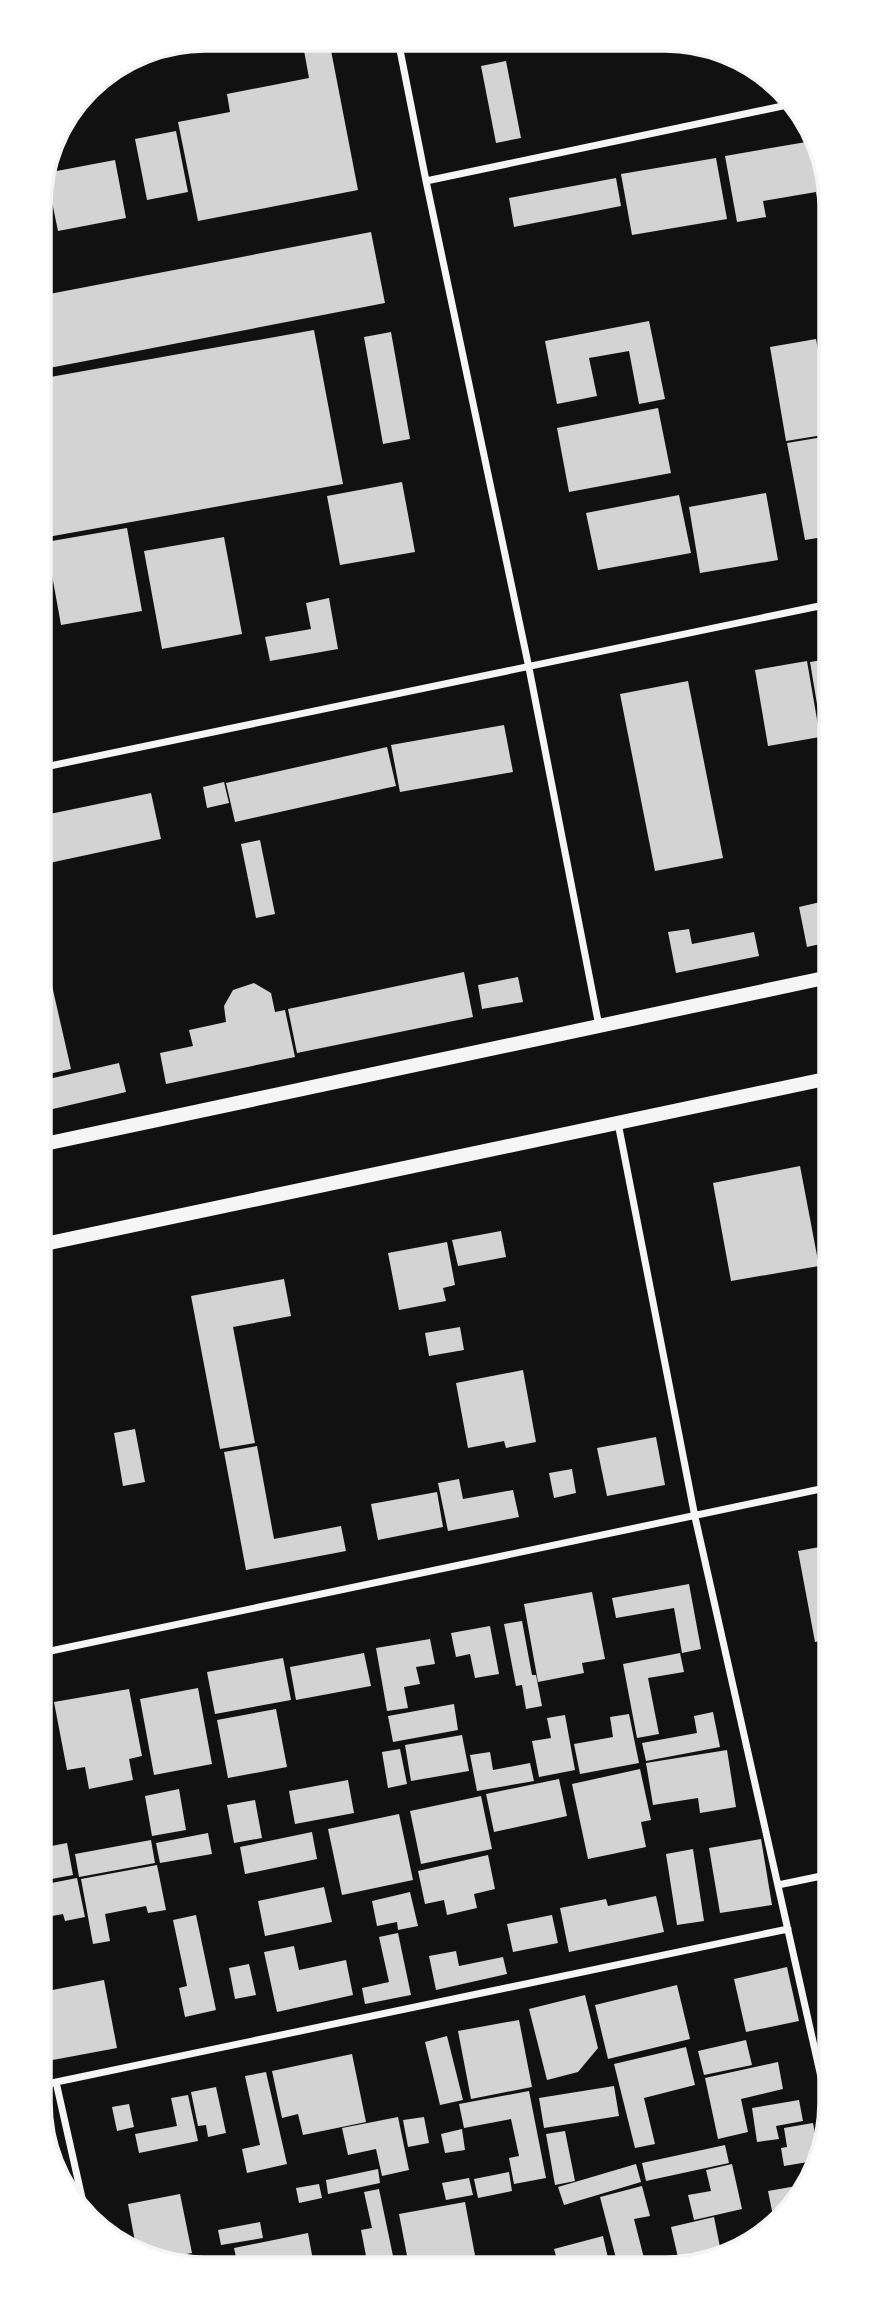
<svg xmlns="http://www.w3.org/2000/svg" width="870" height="2308" font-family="'Sofia Sans Condensed',sans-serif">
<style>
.building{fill:#d3d3d3}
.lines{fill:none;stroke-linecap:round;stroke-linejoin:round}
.minor{stroke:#f5f5f5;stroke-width:7}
.secondary{stroke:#f5f5f5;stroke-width:14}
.rim{fill:none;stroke:#f5f5f5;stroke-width:3.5}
</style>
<rect width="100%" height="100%" fill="#111"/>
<path class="building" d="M 329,40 L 358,190 L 198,221 L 178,122 L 230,112 L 227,94 L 309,78 L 303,45 Z
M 503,40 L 536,41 L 536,42 L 504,48 Z
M 506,61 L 521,138 L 496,143 L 481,66 Z
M 176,131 L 188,192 L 147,200 L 135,139 Z
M 812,141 L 828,172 L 828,241 L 825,242 L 816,192 L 763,201 L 766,217 L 737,222 L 725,156 Z
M 716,158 L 727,219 L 632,235 L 621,174 Z
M 115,160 L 126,218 L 58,231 L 46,173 Z
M 616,178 L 621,206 L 514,227 L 509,198 Z
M 371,232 L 385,303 L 39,370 L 39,296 Z
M 649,321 L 665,399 L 639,404 L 629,351 L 589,358 L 597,396 L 557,404 L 545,341 Z
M 314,330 L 343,484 L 42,538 L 39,525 L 39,379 Z
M 391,332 L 410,439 L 383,444 L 364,337 Z
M 816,339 L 829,410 L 829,434 L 786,441 L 770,347 Z
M 658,408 L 671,473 L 569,492 L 557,428 Z
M 829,436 L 829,536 L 805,540 L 787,443 Z
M 402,482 L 415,552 L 340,565 L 327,496 Z
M 766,493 L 778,560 L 700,573 L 689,507 Z
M 679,495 L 691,553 L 598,570 L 586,513 Z
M 127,528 L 142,611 L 61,625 L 46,542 Z
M 224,537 L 242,634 L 162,649 L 144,551 Z
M 329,598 L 338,649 L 270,661 L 265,637 L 311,629 L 306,603 Z
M 829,659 L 829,739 L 823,740 L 810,662 Z
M 807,661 L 820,737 L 768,746 L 755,670 Z
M 688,681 L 723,858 L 655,871 L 620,694 Z
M 504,725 L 513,772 L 400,792 L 391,745 Z
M 387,747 L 396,786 L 235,822 L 226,783 Z
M 224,782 L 229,803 L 207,808 L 203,787 Z
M 151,793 L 161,839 L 40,865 L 40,816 Z
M 260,840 L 275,914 L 256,918 L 241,844 Z
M 829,900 L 829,942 L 807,947 L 799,907 Z
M 689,929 L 692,944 L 754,932 L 759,956 L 676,973 L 668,932 Z
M 40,933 L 71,1069 L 40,1076 Z
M 464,972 L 473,1017 L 297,1053 L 288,1009 Z
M 518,977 L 523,1002 L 482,1009 L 478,985 Z
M 254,983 L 271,993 L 275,1012 L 285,1010 L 295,1057 L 166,1084 L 160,1053 L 193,1046 L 189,1030 L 226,1022 L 224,1006 L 233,990 Z
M 119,1063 L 126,1092 L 40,1112 L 40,1081 Z
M 800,1166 L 819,1266 L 731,1281 L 713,1183 Z
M 501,1231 L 506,1257 L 458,1266 L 452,1240 Z
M 447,1242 L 455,1285 L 443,1288 L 446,1301 L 399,1310 L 388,1253 Z
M 284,1279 L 291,1316 L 233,1327 L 255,1443 L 220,1449 L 191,1296 Z
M 460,1327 L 464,1350 L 429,1356 L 425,1333 Z
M 523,1370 L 536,1442 L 506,1448 L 504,1441 L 468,1448 L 456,1383 Z
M 135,1429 L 145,1482 L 123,1486 L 114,1433 Z
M 656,1437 L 665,1485 L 607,1496 L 597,1448 Z
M 257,1446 L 274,1539 L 341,1526 L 346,1551 L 246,1570 L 224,1452 Z
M 572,1469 L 576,1493 L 554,1498 L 549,1473 Z
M 459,1479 L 463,1499 L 513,1490 L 519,1517 L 448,1531 L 438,1483 Z
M 437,1492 L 443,1527 L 378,1540 L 371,1504 Z
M 830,1545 L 830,1639 L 815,1642 L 798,1551 Z
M 689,1584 L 701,1649 L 682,1653 L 674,1608 L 616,1618 L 612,1598 Z
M 592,1592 L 605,1659 L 582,1663 L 584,1673 L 538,1682 L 524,1604 Z
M 522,1621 L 532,1675 L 536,1675 L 542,1706 L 526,1709 L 522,1685 L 516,1686 L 504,1624 Z
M 490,1626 L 499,1674 L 475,1678 L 470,1654 L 456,1657 L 451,1633 Z
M 430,1639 L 435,1664 L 416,1667 L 420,1684 L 404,1687 L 408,1708 L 387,1711 L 376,1648 Z
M 364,1653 L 371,1686 L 296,1700 L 290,1667 Z
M 680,1653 L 684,1672 L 648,1678 L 659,1734 L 637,1738 L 623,1664 Z
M 283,1658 L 291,1700 L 215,1714 L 207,1672 Z
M 198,1688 L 212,1764 L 154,1775 L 140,1699 Z
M 129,1689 L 142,1756 L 129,1759 L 133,1780 L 89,1789 L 85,1767 L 67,1770 L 54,1702 Z
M 454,1704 L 458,1730 L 393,1742 L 388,1716 Z
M 276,1709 L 287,1767 L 228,1778 L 217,1720 Z
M 713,1712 L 720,1747 L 646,1761 L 642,1743 L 697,1733 L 694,1716 Z
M 629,1714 L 639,1763 L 580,1774 L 574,1744 L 613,1737 L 610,1717 Z
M 565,1715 L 575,1770 L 539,1777 L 532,1741 L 551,1738 L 547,1718 Z
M 41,1732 L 51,1779 L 41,1781 Z
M 462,1735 L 469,1771 L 411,1781 L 405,1745 Z
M 400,1749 L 407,1784 L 388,1788 L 382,1752 Z
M 727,1750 L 736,1807 L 700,1813 L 698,1798 L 653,1805 L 646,1763 Z
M 490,1752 L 493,1770 L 530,1763 L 534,1781 L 477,1791 L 470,1755 Z
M 640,1769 L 651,1820 L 641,1822 L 646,1847 L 588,1859 L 572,1784 Z
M 559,1779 L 567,1816 L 494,1832 L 486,1794 Z
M 348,1780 L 354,1813 L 295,1824 L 289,1791 Z
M 179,1789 L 186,1830 L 152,1836 L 145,1796 Z
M 481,1796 L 492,1849 L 421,1864 L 410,1811 Z
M 255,1800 L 262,1838 L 234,1843 L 227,1805 Z
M 399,1814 L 413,1880 L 342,1895 L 328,1829 Z
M 312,1832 L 317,1859 L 245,1874 L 240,1847 Z
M 208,1833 L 212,1854 L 160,1863 L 156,1843 Z
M 761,1839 L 772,1905 L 720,1913 L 709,1848 Z
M 151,1840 L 155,1863 L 79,1877 L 75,1854 Z
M 67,1843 L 73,1875 L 41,1881 L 41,1848 Z
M 693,1849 L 704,1921 L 677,1925 L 666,1854 Z
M 488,1855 L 495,1889 L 474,1894 L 477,1908 L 447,1915 L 444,1900 L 425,1904 L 418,1871 Z
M 157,1865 L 166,1910 L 148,1913 L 146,1906 L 105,1914 L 110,1941 L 93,1944 L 81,1879 Z
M 77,1878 L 85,1917 L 65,1921 L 63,1914 L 41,1918 L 41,1885 Z
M 324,1887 L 332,1922 L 265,1936 L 258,1901 Z
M 410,1892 L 418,1926 L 398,1930 L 397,1922 L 377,1926 L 372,1901 Z
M 656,1896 L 664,1932 L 569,1952 L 560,1908 L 606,1899 L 608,1906 Z
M 196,1915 L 216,2010 L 185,2017 L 179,1988 L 187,1986 L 173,1920 Z
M 552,1915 L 558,1943 L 513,1952 L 507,1924 Z
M 398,1933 L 411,1995 L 365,2004 L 362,1988 L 389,1982 L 379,1937 Z
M 294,1946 L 299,1970 L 346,1960 L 353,1995 L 277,2012 L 264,1952 Z
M 456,1951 L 459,1966 L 503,1957 L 507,1974 L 436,1990 L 429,1956 Z
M 249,1964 L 256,1995 L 235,1999 L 229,1968 Z
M 787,1967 L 799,2021 L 746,2032 L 734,1979 Z
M 104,1980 L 117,2048 L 42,2062 L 42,1992 Z
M 677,1985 L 690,2039 L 608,2059 L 595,2005 Z
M 585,1995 L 598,2048 L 578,2072 L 547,2080 L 529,2009 Z
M 519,2020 L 532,2087 L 471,2099 L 458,2031 Z
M 447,2036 L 463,2100 L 440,2105 L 425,2042 Z
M 746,2040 L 752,2065 L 704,2075 L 698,2051 Z
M 686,2047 L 695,2085 L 644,2098 L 655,2144 L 635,2148 L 614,2064 Z
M 352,2054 L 366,2122 L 303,2135 L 298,2114 L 282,2118 L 272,2071 Z
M 778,2062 L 783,2089 L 741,2099 L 748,2132 L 718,2139 L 705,2078 Z
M 266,2072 L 287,2164 L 247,2173 L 242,2149 L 260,2145 L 245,2076 Z
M 614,2086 L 619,2116 L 544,2128 L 539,2098 Z
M 216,2087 L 226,2133 L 208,2137 L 206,2125 L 198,2126 L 191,2092 Z
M 529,2091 L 546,2178 L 514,2184 L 509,2158 L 519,2156 L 511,2119 L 464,2128 L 459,2104 Z
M 188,2095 L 198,2141 L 139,2153 L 135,2134 L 177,2126 L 171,2098 Z
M 799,2100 L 803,2121 L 776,2126 L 779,2139 L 757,2142 L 752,2108 Z
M 129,2104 L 134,2127 L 117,2131 L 112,2107 Z
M 398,2117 L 409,2170 L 382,2176 L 376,2149 L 348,2155 L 342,2128 Z
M 424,2117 L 429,2143 L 408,2147 L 403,2120 Z
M 47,2118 L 52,2144 L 46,2145 L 42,2136 L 42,2120 Z
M 813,2123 L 820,2160 L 784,2166 L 781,2148 L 787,2147 L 784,2128 Z
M 462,2129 L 465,2150 L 445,2153 L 441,2134 Z
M 565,2131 L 575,2181 L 555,2185 L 546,2134 Z
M 725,2145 L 729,2163 L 646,2181 L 642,2163 Z
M 636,2164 L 641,2182 L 564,2205 L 558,2187 Z
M 732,2164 L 742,2209 L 694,2220 L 688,2195 L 711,2191 L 706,2170 Z
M 378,2169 L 380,2183 L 328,2194 L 326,2180 Z
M 509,2172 L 512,2191 L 478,2198 L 474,2179 Z
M 469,2178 L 473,2195 L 446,2200 L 442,2183 Z
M 319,2184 L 322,2198 L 299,2203 L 296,2188 Z
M 808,2184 L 791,2213 L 775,2226 L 768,2191 Z
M 642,2186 L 650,2216 L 634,2219 L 646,2266 L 618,2266 L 600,2197 Z
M 379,2189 L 393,2256 L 367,2261 L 361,2230 L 372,2228 L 364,2192 Z
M 180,2194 L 192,2253 L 159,2259 L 136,2247 L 128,2204 Z
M 465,2202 L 477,2266 L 409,2266 L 399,2214 Z
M 714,2217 L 722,2257 L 698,2266 L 680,2266 L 671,2227 Z
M 260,2222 L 263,2238 L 221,2245 L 218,2230 Z
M 308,2233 L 314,2266 L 294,2266 L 293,2261 L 263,2266 L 238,2266 L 234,2248 Z
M 603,2236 L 608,2258 L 574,2266 L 559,2266 L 554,2249 Z
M 197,2258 L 199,2266 L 172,2266 L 167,2264 Z"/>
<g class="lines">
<path class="minor" d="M 398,40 L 426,181 L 529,668 L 599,1026
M 426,181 L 792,104
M 40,768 L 829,604
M 618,1123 L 695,1517 L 830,2117
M 41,1653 L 830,1487
M 778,1885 L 831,1874
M 56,2082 L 87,2220
M 42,2085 L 788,1929"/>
<path class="secondary" d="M 40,1145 L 829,977
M 40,1245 L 830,1078"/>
</g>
<path d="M0 0H870V2308H0ZM205 51H665A154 154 0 0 1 819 205V2103A154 154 0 0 1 665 2257H205A154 154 0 0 1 51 2103V205A154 154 0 0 1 205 51Z" fill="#fff" fill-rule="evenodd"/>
<path class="rim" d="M205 51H665A154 154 0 0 1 819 205V2103A154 154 0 0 1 665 2257H205A154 154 0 0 1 51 2103V205A154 154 0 0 1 205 51Z"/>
</svg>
